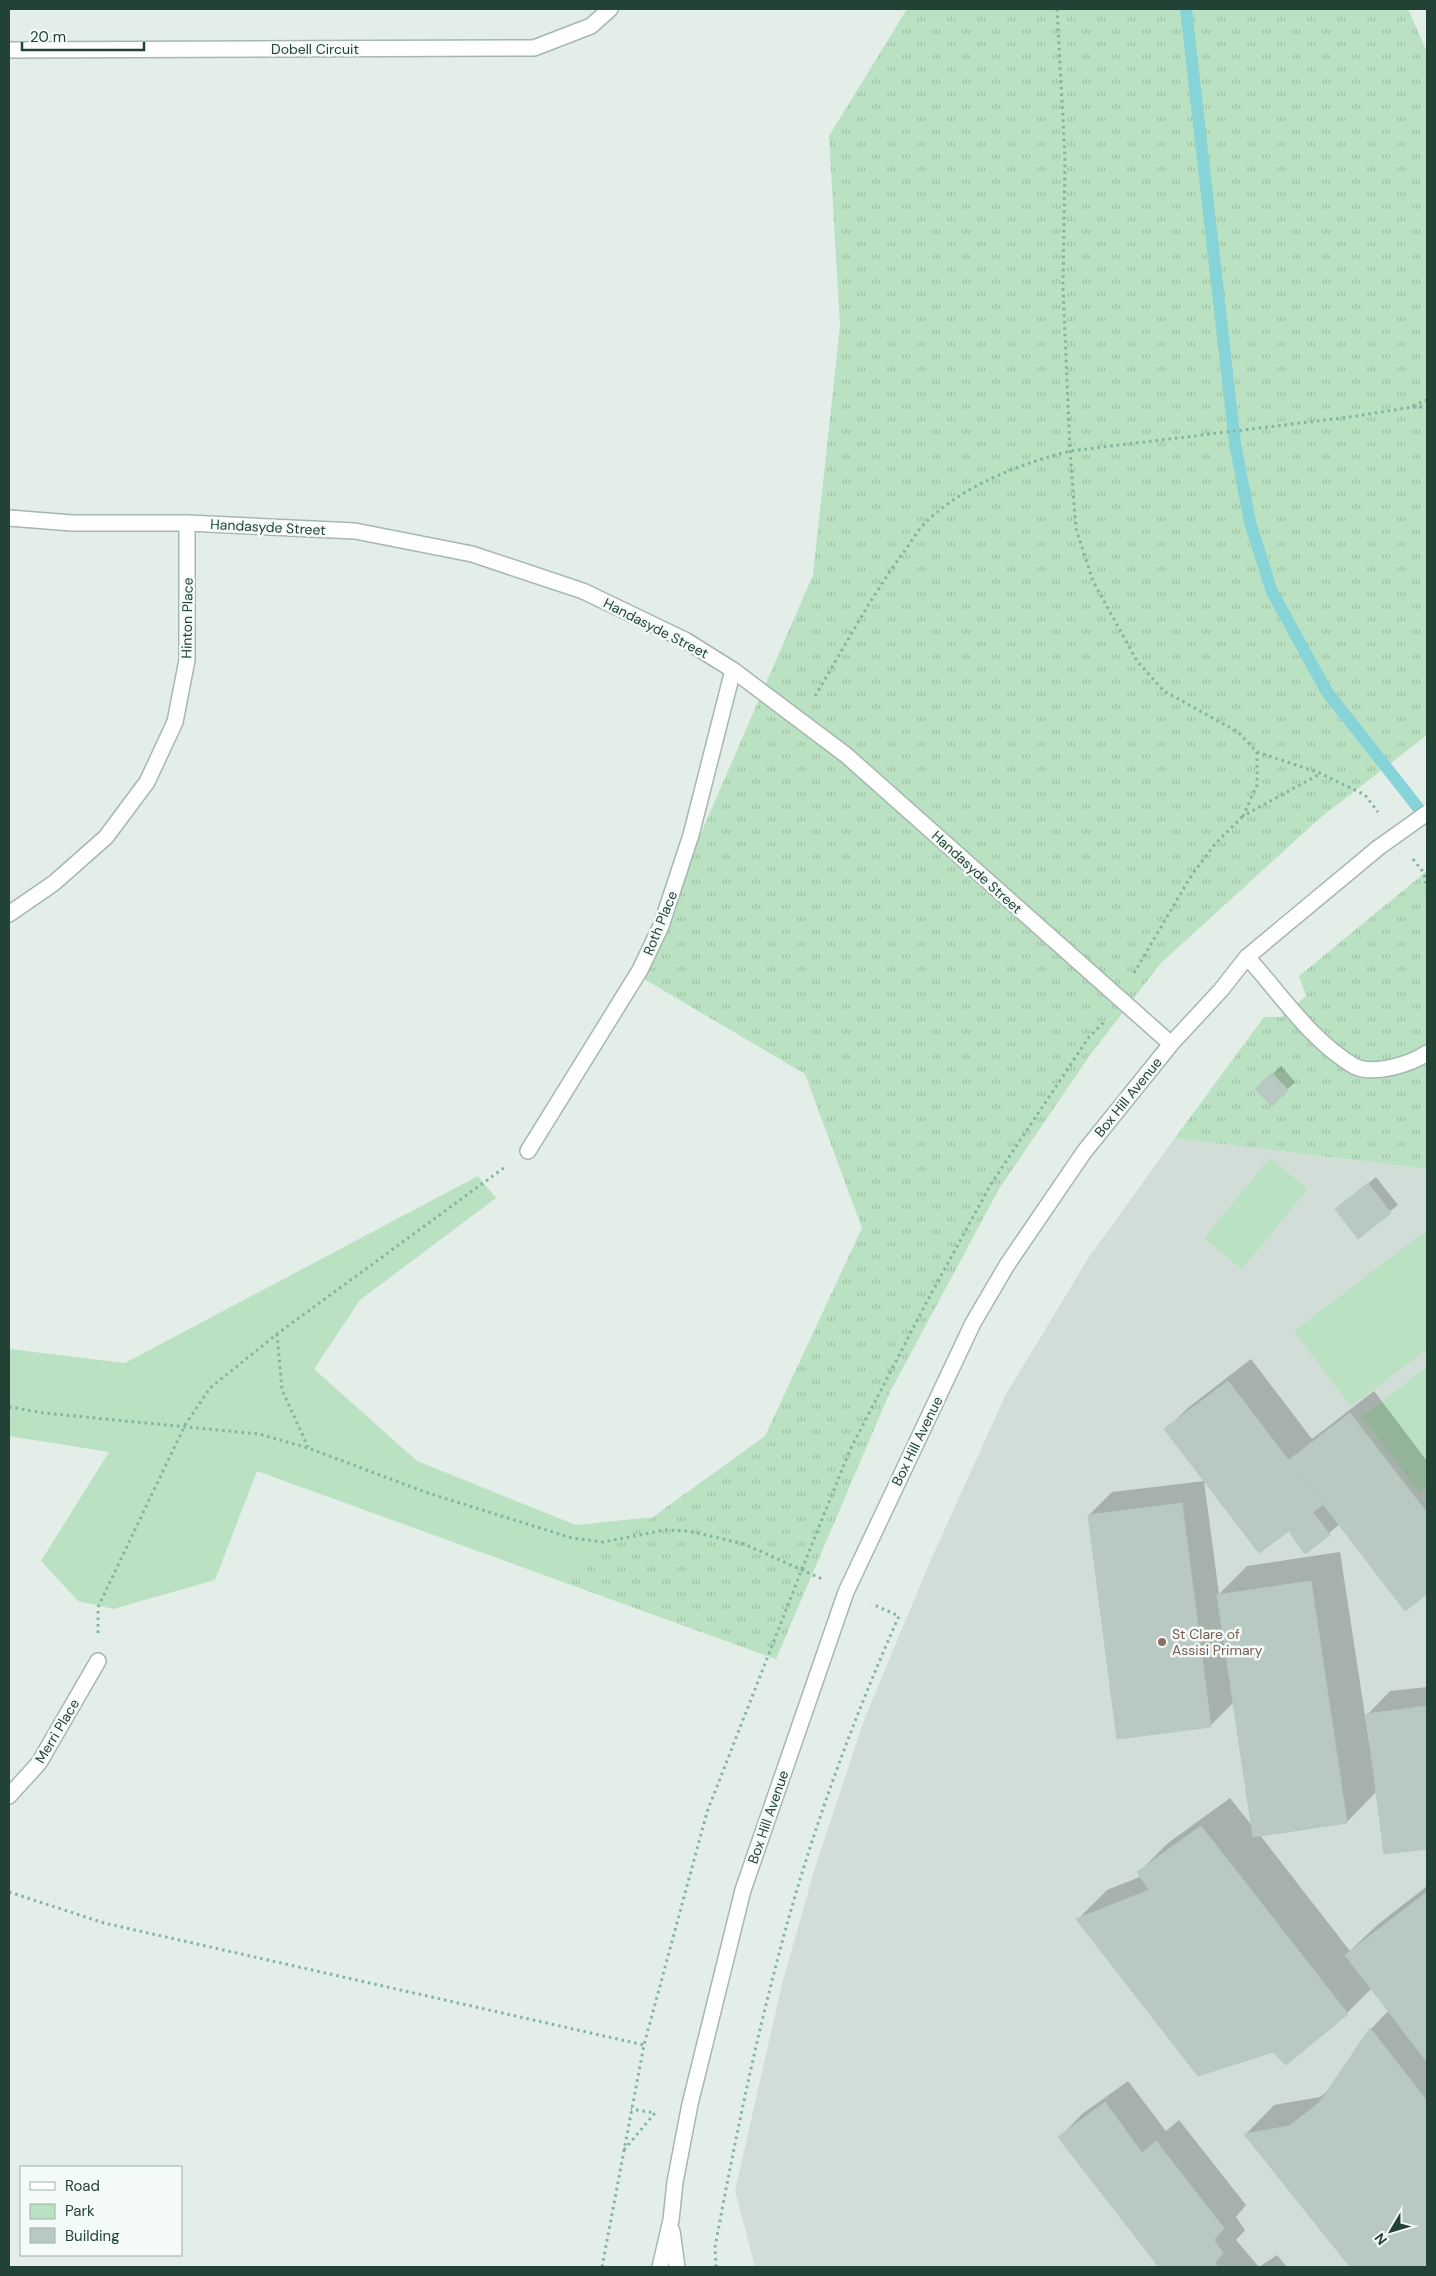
<svg xmlns="http://www.w3.org/2000/svg" width="1436" height="2276" font-family="'DM Sans',sans-serif">
<style>
.built{fill:#d1ded7}
.grass{fill:url(#grass-tufts)}
.park{fill:#bae1c1}
.shadow{fill:#0003}
.lines{fill:none;stroke-linecap:round;stroke-linejoin:round}
.stream{stroke:#87d4d8;stroke-width:12}
.building{fill:#b8c9c1;stroke:#b5c9be}
.service-casing{stroke:#a5b7af;stroke-width:18}
.minor-casing{stroke:#a5b7af;stroke-width:18}
.tertiary-casing{stroke:#a5b7af;stroke-width:18}
.path{stroke:#81b59f;stroke-width:3;stroke-dasharray:2.5 4;stroke-linecap:butt}
.service{stroke:#fff;stroke-width:15}
.minor{stroke:#fff;stroke-width:15}
.tertiary{stroke:#fff;stroke-width:15}
.tertiary-bridge-casing{stroke:#a5b7af;stroke-width:18;stroke-linecap:butt}
.tertiary-bridge{stroke:#fff;stroke-width:15}
.education-dot{fill:#8d6e63;stroke:#f4faf7;stroke-width:2}
.labels{text-anchor:middle;dominant-baseline:central;stroke-width:5;stroke-linejoin:round;paint-order:stroke}
.street-label{font-size:14px;fill:#214235;stroke:#f4faf7}
.education-label{font-size:14px;fill:#785e54;stroke:#f4faf7;text-anchor:start}
</style>
<defs>
<pattern id="grass-tufts" width="24" height="20" patternUnits="userSpaceOnUse" patternTransform="scale(1.25)"><rect width="24" height="20" fill="#bae1c1"/><path d="M3 7l-1-3M5 7V3M7 7l1-3M15 17l-1-3M17 17v-4M19 17l1-3" fill="none" stroke="#a0c2a6"/></pattern>
</defs>
<rect width="100%" height="100%" fill="#e3eee8"/>
<path class="built" d="M 1175,1138 L 1427,1169 L 1427,2267 L 755,2267 L 735,2191 L 782,1984 L 814,1871 L 864,1720 L 929,1564 L 1005,1396 L 1089,1257 Z"/>
<path class="grass" d="M 907,9 L 1408,9 L 1427,52 L 1427,735 L 1320,818 L 1161,963 L 1090,1055 L 999,1189 L 890,1392 L 776,1659 L 563,1582 L 765,1436 L 862,1228 L 805,1074 L 639,976 L 813,575 L 840,326 L 829,136 Z
M 1427,871 L 1427,1169 L 1175,1138 L 1264,1017 L 1281,1017 L 1306,996 L 1299,976 Z"/>
<path class="park" d="M 1270,1158 L 1308,1189 L 1242,1269 L 1204,1238 Z
M 478,1176 L 496,1198 L 360,1300 L 314,1369 L 417,1461 L 576,1525 L 654,1517 L 563,1582 L 257,1471 L 215,1580 L 113,1609 L 78,1601 L 41,1561 L 109,1452 L 9,1436 L 9,1349 L 125,1363 Z
M 1427,1230 L 1427,1349 L 1351,1406 L 1294,1331 Z
M 1427,1367 L 1427,1486 L 1419,1492 L 1362,1417 Z"/>
<path class="shadow" d="M 1281,1066 L 1295,1082 L 1272,1104 L 1257,1089 Z
M 1376,1177 L 1398,1205 L 1358,1237 L 1337,1209 Z
M 1251,1359 L 1312,1439 L 1374,1391 L 1427,1461 L 1427,1592 L 1405,1609 L 1340,1524 L 1306,1552 L 1289,1529 L 1166,1429 L 1189,1407 Z
M 1204,1481 L 1219,1594 L 1247,1566 L 1340,1552 L 1370,1748 L 1372,1747 L 1368,1714 L 1390,1691 L 1427,1687 L 1427,1848 L 1385,1853 L 1377,1791 L 1347,1822 L 1260,1835 L 1350,1951 L 1376,1926 L 1427,1886 L 1427,2267 L 1351,2267 L 1245,2135 L 1274,2105 L 1320,2097 L 1330,2089 L 1371,2029 L 1389,2010 L 1372,1988 L 1347,2013 L 1273,2051 L 1077,1920 L 1107,1890 L 1142,1876 L 1139,1872 L 1168,1843 L 1230,1798 L 1253,1827 L 1234,1702 L 1210,1726 L 1089,1515 L 1112,1492 Z
M 1128,2081 L 1166,2131 L 1179,2120 L 1246,2205 L 1236,2217 L 1245,2230 L 1236,2240 L 1259,2267 L 1277,2255 L 1287,2267 L 1161,2267 L 1060,2137 L 1082,2114 Z"/>
<g class="lines">
<path class="stream" d="M 1186,9 L 1235,443 L 1250,522 L 1272,592 L 1327,692 L 1427,819"/>
</g>
<path class="building" d="M 1272,1073 L 1288,1090 L 1272,1106 L 1255,1089 Z
M 1368,1183 L 1391,1213 L 1358,1239 L 1335,1209 Z
M 1228,1381 L 1323,1505 L 1313,1512 L 1330,1535 L 1305,1554 L 1289,1531 L 1259,1553 L 1164,1429 Z
M 1350,1413 L 1427,1513 L 1427,1594 L 1405,1611 L 1289,1460 Z
M 1182,1503 L 1211,1727 L 1117,1739 L 1088,1515 Z
M 1311,1581 L 1347,1823 L 1253,1837 L 1217,1595 Z
M 1427,1706 L 1427,1849 L 1384,1854 L 1366,1714 Z
M 1201,1826 L 1348,2014 L 1286,2065 L 1273,2052 L 1198,2076 L 1076,1919 L 1149,1890 L 1137,1872 Z
M 1427,1892 L 1427,2062 L 1345,1955 Z
M 1370,2028 L 1427,2101 L 1427,2267 L 1350,2267 L 1244,2134 L 1289,2126 L 1319,2103 Z
M 1105,2102 L 1142,2153 L 1156,2141 L 1224,2228 L 1214,2240 L 1223,2253 L 1215,2263 L 1218,2267 L 1159,2267 L 1058,2137 Z"/>
<g class="lines">
<g class="service-casing">
<path id="service" d="M 1247,957 C 1280,993 1311,1041 1354,1066 C 1373,1076 1411,1064 1427,1053"/>
</g>
<g class="minor-casing">
<path id="minor" d="M 9,50 L 534,48 L 591,26 L 610,9
M 9,914 L 54,883 L 106,837 L 147,782 L 175,722 L 187,660 L 187,523
M 528,1151 L 640,970 L 661,926 L 691,835 L 733,670
M 9,1796 L 39,1763 L 98,1661"/>
</g>
<g class="tertiary-casing">
<path id="tertiary" d="M 9,518 L 72,523 L 187,523 L 355,531 L 472,554 L 583,591 L 685,640 L 733,670 L 846,755 L 1171,1044
M 672,2231 L 677,2267
M 660,2267 L 671,2220 L 675,2182 L 690,2104 L 743,1890 L 846,1592 L 973,1323 L 1007,1265 L 1084,1152 L 1171,1044 L 1221,990 L 1247,957 L 1378,848"/>
</g>
<path class="path" d="M 1057,9 L 1065,157 L 1063,288 L 1070,451 L 1076,529 L 1093,581 L 1137,661 L 1164,691 L 1238,732 L 1257,752 L 1320,773 L 1365,795 L 1378,812
M 1413,406 L 1427,400
M 815,696 C 844,648 870,598 903,553 C 911,543 918,529 928,520 C 967,484 1020,464 1070,451 L 1350,417 L 1413,407 L 1427,407
M 1257,752 L 1257,785 L 1243,816 L 1320,774
M 1413,859 L 1424,873 L 1427,889
M 1134,973 L 1191,876 L 1215,844 L 1243,816
M 277,1334 L 282,1390 L 308,1447
M 9,1407 L 44,1413 L 259,1434 L 308,1448 L 428,1493 L 572,1538 L 603,1542 L 665,1530 L 689,1531 L 744,1544 L 822,1579
M 98,1633 L 98,1607 L 185,1425 L 210,1388 L 277,1334 L 505,1167
M 9,1892 L 104,1923 L 644,2045
M 624,2150 L 655,2113 L 631,2109
M 602,2267 L 644,2045 L 707,1812 L 802,1569 L 850,1450 L 924,1307 L 991,1184 L 1089,1037 L 1104,1022
M 716,2267 L 715,2247 C 732,2156 750,2066 773,1977 C 804,1853 847,1733 899,1616 L 872,1604"/>
<use href="#service" class="service"/>
<use href="#minor" class="minor"/>
<use href="#tertiary" class="tertiary"/>
<g class="tertiary-bridge-casing">
<path id="tertiary-bridge" d="M 1378,848 L 1427,813"/>
</g>
<use href="#tertiary-bridge" class="tertiary-bridge"/>
</g>
<circle class="education-dot" cx="1162" cy="1642" r="5"/>
<g class="labels">
<g class="street-label">
<text x="315" y="49">Dobell Circuit</text>
<text transform="translate(268 527) rotate(3)">Handasyde Street</text>
<text transform="translate(187 618) rotate(-89)">Hinton Place</text>
<text transform="translate(656 628) rotate(27)">Handasyde Street</text>
<text transform="translate(977 872) rotate(42)">Handasyde Street</text>
<text transform="translate(660 923) rotate(-68)">Roth Place</text>
<text transform="translate(1128 1097) rotate(-51)">Box Hill Avenue</text>
<text transform="translate(917 1441) rotate(-64)">Box Hill Avenue</text>
<text transform="translate(57 1731) rotate(-59)">Merri Place</text>
<text transform="translate(768 1817) rotate(-71)">Box Hill Avenue</text>
</g>
<g class="education-label">
<text x="1172" y="1634">St Clare of<tspan x="1172" dy="16">Assisi Primary</tspan></text>
</g>
</g>
<rect width="1436" height="2276" fill="none" stroke="#214235" stroke-width="20"/>
<rect x="20" y="2166" width="162" height="90" fill="#f4faf7" stroke="#a0b0a9"/>
<rect x="30" y="2182" width="25" height="8" fill="#ffffff" stroke="#a0b0a9"/>
<text x="65" y="2191" font-size="15" fill="#214235">Road</text>
<rect x="30" y="2204" width="25" height="15" fill="#bae1c1" stroke="#a0b0a9"/>
<text x="65" y="2216" font-size="15" fill="#214235">Park</text>
<rect x="30" y="2228" width="25" height="15" fill="#b8c9c1" stroke="#a0b0a9"/>
<text x="65" y="2241" font-size="15" fill="#214235">Building</text>
<g transform="translate(1391 2231) rotate(232)" stroke="#f4faf7" stroke-width="4" paint-order="stroke">
<path d="M0-4L9 19L0 12L-9 19Z" fill="#214235"/>
<text y="-8" font-size="14" font-weight="bold" text-anchor="middle" fill="#214235">N</text>
</g>
<path d="M22 42v8h122v-8" fill="none" stroke="#214235" stroke-width="2.5"/>
<text x="30" y="42" font-size="15" fill="#214235" stroke="#f4faf7" stroke-width="4" paint-order="stroke">20 m</text>
</svg>
